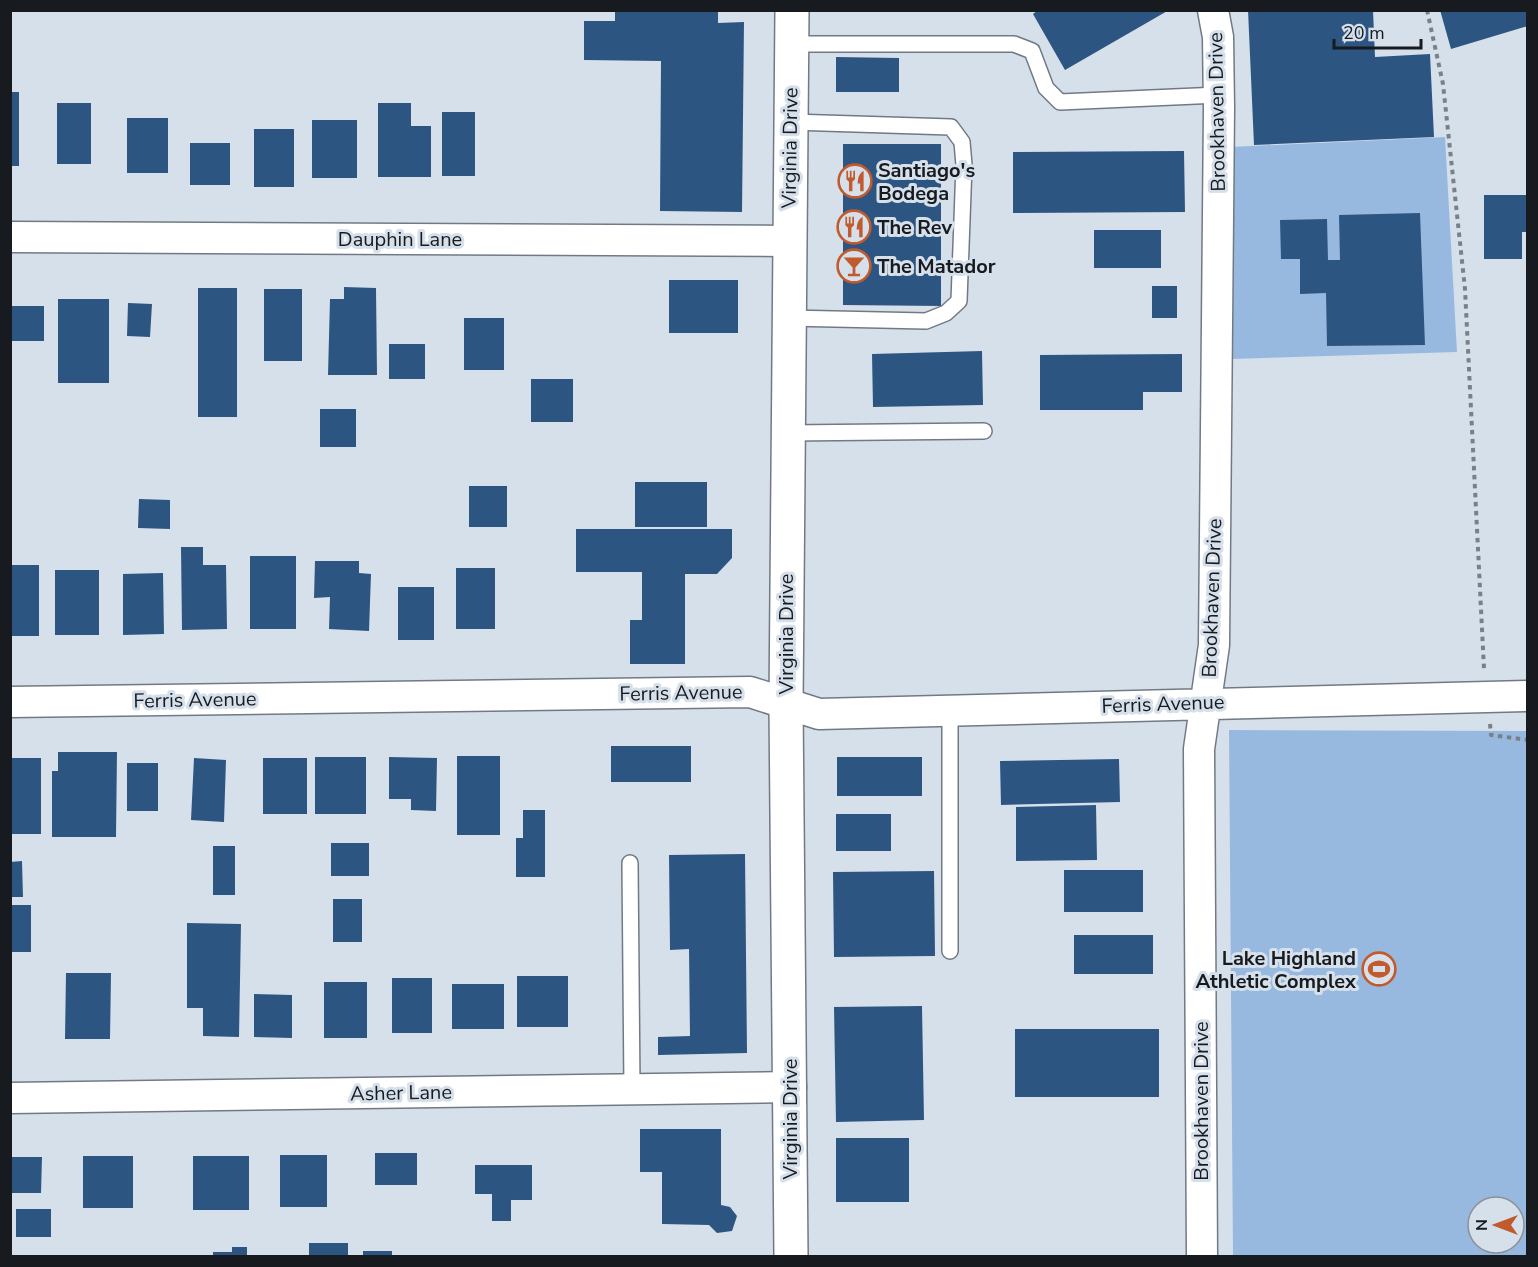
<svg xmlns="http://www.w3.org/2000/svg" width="1538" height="1267" font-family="'Nunito Sans',sans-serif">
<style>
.green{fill:#97b9e0;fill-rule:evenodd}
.building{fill:#2d5581}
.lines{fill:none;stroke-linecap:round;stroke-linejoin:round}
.lane-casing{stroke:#717a84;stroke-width:18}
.street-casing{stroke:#717a84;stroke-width:33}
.secondary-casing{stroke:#717a84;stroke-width:36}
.path{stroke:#798088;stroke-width:4;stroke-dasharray:4.5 4.5;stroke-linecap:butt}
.lane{stroke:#fff;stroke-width:15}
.street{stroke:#fff;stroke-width:30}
.secondary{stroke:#fff;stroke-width:33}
.labels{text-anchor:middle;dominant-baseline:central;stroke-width:6;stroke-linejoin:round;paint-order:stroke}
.street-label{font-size:20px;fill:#171a1f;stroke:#d6e0eb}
.poi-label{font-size:20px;font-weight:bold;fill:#171a1f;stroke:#d6e0eb;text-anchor:start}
</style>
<rect width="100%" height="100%" fill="#d6e0eb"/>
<path class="green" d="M 1445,137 L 1457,352 L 1231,359 L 1231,147 Z
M 1229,730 L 1527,731 L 1527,1256 L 1233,1256 ZM 1478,1207 L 1514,1207 L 1514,1243 L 1478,1243 Z"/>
<path class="building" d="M 615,10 L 718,10 L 718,23 L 744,22 L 742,212 L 660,211 L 661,61 L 584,60 L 584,21 L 615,21 Z
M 1038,10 L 1169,10 L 1065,70 L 1033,14 Z
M 1248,10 L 1373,10 L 1375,57 L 1430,54 L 1434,137 L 1254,145 Z
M 1440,10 L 1528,10 L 1528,26 L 1451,49 Z
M 836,57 L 899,58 L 899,92 L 836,92 Z
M 10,92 L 19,92 L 19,166 L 10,166 Z
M 57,103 L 91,103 L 91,164 L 57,164 Z
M 378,103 L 411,103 L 411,126 L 431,126 L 431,177 L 378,177 Z
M 442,112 L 475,112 L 475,176 L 442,176 Z
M 127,118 L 168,118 L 168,173 L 127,173 Z
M 312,120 L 357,120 L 357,178 L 312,178 Z
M 254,129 L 294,129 L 294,187 L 254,187 Z
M 190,143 L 230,143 L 230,185 L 190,185 Z
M 843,144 L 941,144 L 941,306 L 843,305 Z
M 1184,151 L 1185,212 L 1013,213 L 1013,152 Z
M 1484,195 L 1528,195 L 1528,232 L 1522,232 L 1522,259 L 1484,259 Z
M 1420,213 L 1425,345 L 1327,346 L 1326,293 L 1300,294 L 1300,259 L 1281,259 L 1280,220 L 1327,219 L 1328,260 L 1340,260 L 1339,215 Z
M 1094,230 L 1161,230 L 1161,268 L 1094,268 Z
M 669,280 L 738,280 L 738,333 L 669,333 Z
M 1152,286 L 1177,286 L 1177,318 L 1152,318 Z
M 344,287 L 376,288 L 377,375 L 328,375 L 330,299 L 344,299 Z
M 198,288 L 237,288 L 237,417 L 198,417 Z
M 264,289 L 302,289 L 302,361 L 264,361 Z
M 58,299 L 109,299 L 109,383 L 58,383 Z
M 128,303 L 152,304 L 150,337 L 127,336 Z
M 10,306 L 44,306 L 44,341 L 10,341 Z
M 464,318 L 504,318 L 504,370 L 464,370 Z
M 389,344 L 425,344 L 425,379 L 389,379 Z
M 982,351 L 983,405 L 873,407 L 872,354 Z
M 1182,354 L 1182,392 L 1143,392 L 1143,410 L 1040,410 L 1040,355 Z
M 531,379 L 573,379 L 573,422 L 531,422 Z
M 320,409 L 356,409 L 356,447 L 320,447 Z
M 635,482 L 707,482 L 707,527 L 635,527 Z
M 469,486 L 507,486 L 507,527 L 469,527 Z
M 139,499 L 170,500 L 170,529 L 138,528 Z
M 576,529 L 732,529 L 732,558 L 717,574 L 685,574 L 685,664 L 630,664 L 630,620 L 642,620 L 642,572 L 576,572 Z
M 181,547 L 203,547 L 203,565 L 226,565 L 227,629 L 182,630 Z
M 250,556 L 296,556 L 296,629 L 250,629 Z
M 315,561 L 359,561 L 359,573 L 371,574 L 369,631 L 329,629 L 330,597 L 314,598 Z
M 10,565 L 39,565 L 39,636 L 10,636 Z
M 456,568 L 495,568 L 495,629 L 456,629 Z
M 55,570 L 99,570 L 99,635 L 55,635 Z
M 163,573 L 164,634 L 123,635 L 123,574 Z
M 398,587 L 434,587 L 434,640 L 398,640 Z
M 611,746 L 691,746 L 691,782 L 611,782 Z
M 58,752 L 117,752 L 116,837 L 52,837 L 52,771 L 58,771 Z
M 457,756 L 500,756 L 500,835 L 457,835 Z
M 315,757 L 366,757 L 366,814 L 315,814 Z
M 389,757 L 437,758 L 436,811 L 411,810 L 411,799 L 389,799 Z
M 837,757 L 922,757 L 922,796 L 837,796 Z
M 10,758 L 41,758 L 41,834 L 10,834 Z
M 194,758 L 226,760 L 224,822 L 191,820 Z
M 263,758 L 307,758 L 307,814 L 263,814 Z
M 1119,759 L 1120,802 L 1001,805 L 1000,761 Z
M 127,763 L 158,763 L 158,811 L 127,811 Z
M 1096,805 L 1097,860 L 1016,861 L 1016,807 Z
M 523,810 L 545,810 L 545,877 L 516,877 L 516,838 L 523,838 Z
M 836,814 L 891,814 L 891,851 L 836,851 Z
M 331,843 L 369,843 L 369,876 L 331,876 Z
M 213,846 L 235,846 L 235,895 L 213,895 Z
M 745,854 L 747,1053 L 658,1055 L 658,1037 L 690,1036 L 689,949 L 670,950 L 669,855 Z
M 22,861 L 23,897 L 10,897 L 10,862 Z
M 1064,870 L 1143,870 L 1143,912 L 1064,912 Z
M 934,871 L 935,956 L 834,957 L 833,872 Z
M 333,899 L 362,899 L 362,942 L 333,942 Z
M 10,905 L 31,905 L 31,952 L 10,952 Z
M 187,923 L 241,924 L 239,1037 L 203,1036 L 203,1008 L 187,1008 Z
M 1074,935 L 1153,935 L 1153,974 L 1074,974 Z
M 66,973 L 111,973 L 110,1039 L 65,1039 Z
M 517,976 L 568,976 L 568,1027 L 517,1027 Z
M 392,978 L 432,978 L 432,1033 L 392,1033 Z
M 324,982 L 367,982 L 367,1038 L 324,1038 Z
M 452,984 L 504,984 L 504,1029 L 452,1029 Z
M 254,994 L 292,995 L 292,1038 L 254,1037 Z
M 922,1006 L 924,1120 L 836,1122 L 834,1007 Z
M 1015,1029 L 1159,1029 L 1159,1097 L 1015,1097 Z
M 640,1129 L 721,1129 L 721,1205 L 730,1207 L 737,1216 L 732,1231 L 717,1233 L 709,1225 L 662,1224 L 662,1172 L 640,1172 Z
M 836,1138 L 909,1138 L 909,1202 L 836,1202 Z
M 375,1153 L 417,1153 L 417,1185 L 375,1185 Z
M 280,1155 L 327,1155 L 327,1207 L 280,1207 Z
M 83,1156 L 133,1156 L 133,1208 L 83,1208 Z
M 193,1156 L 249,1156 L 249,1210 L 193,1210 Z
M 10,1157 L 42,1157 L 41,1193 L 10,1193 Z
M 475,1165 L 532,1165 L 532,1200 L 511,1200 L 511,1221 L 492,1221 L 492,1194 L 475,1194 Z
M 16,1209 L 51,1209 L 51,1237 L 16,1237 Z
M 309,1243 L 348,1243 L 348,1256 L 309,1256 Z
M 232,1247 L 247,1247 L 247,1256 L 213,1256 L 213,1252 L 232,1252 Z
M 363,1251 L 392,1251 L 392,1256 L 363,1256 Z"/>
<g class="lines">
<g class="lane-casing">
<path id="lane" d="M 791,44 L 1014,44 L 1032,51 L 1046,88 L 1060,102 L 1219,95
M 788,318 L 926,321 L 946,313 L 959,301 L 964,165 L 962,142 L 951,127 L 791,122
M 788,433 L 984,431
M 950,710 L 950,951
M 630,863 L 632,1089"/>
</g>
<g class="street-casing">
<path id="street" d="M 10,237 L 789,241
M 10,702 L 750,692 L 819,714 L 1528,696
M 10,1098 L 791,1087
M 1202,1256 L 1199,749 L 1214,645 L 1219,108 L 1218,37 L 1213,10"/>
</g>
<g class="secondary-casing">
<path id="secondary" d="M 791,1256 L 786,705 L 792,10"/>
</g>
<path class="path" d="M 1427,10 L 1443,84 L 1465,289 L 1484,669
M 1490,724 L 1491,735 L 1528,740"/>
<use href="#lane" class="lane"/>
<use href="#street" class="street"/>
<use href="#secondary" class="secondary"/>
</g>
<defs>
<g id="restaurant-ring" transform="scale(1.725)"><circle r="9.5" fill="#d6e0eb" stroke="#c15a2d" stroke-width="1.5"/><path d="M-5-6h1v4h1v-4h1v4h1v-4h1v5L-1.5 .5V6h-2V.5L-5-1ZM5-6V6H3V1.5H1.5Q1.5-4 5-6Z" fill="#c15a2d"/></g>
<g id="bar-ring" transform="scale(1.725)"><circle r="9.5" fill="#d6e0eb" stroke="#c15a2d" stroke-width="1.5"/><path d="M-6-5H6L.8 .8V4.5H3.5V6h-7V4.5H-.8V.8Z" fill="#c15a2d"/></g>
<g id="stadium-ring" transform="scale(1.725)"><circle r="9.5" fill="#d6e0eb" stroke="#c15a2d" stroke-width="1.5"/><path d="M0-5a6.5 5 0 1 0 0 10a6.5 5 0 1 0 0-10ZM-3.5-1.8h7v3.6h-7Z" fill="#c15a2d"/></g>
</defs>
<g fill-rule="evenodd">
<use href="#restaurant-ring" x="855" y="181"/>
<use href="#restaurant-ring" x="854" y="227"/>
<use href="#bar-ring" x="854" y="266"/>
<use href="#stadium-ring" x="1379" y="969"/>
</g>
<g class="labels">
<g class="street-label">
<text transform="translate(1217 112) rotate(-91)">Brookhaven Drive</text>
<text transform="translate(790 148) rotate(-89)">Virginia Drive</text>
<text x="400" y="239">Dauphin Lane</text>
<text transform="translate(1212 598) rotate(-88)">Brookhaven Drive</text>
<text transform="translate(786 634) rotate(-90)">Virginia Drive</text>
<text transform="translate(681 693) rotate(-1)">Ferris Avenue</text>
<text transform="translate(195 700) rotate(-1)">Ferris Avenue</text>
<text transform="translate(1163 704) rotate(-2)">Ferris Avenue</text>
<text transform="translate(401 1093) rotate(-1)">Asher Lane</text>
<text transform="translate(1201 1101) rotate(-90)">Brookhaven Drive</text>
<text transform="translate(790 1119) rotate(-90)">Virginia Drive</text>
</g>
<g class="poi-label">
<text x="878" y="170">Santiago's<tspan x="878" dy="23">Bodega</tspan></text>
<text x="877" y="227">The Rev</text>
<text x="877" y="266">The Matador</text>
<text x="1356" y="958" text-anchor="end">Lake Highland<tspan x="1356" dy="23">Athletic Complex</tspan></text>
</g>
</g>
<rect width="1538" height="1267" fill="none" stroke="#171a1f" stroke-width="24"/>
<g transform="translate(1496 1225) rotate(270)"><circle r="28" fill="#d6e0eb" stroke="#8a9199" stroke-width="1.5"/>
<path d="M0-4.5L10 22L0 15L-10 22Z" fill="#c15a2d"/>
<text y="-9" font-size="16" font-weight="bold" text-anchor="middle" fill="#171a1f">N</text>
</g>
<path d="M1334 39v9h87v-9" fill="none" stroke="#171a1f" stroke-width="3"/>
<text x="1343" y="39" font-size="18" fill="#171a1f" stroke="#d6e0eb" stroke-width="4.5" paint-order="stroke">20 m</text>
</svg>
